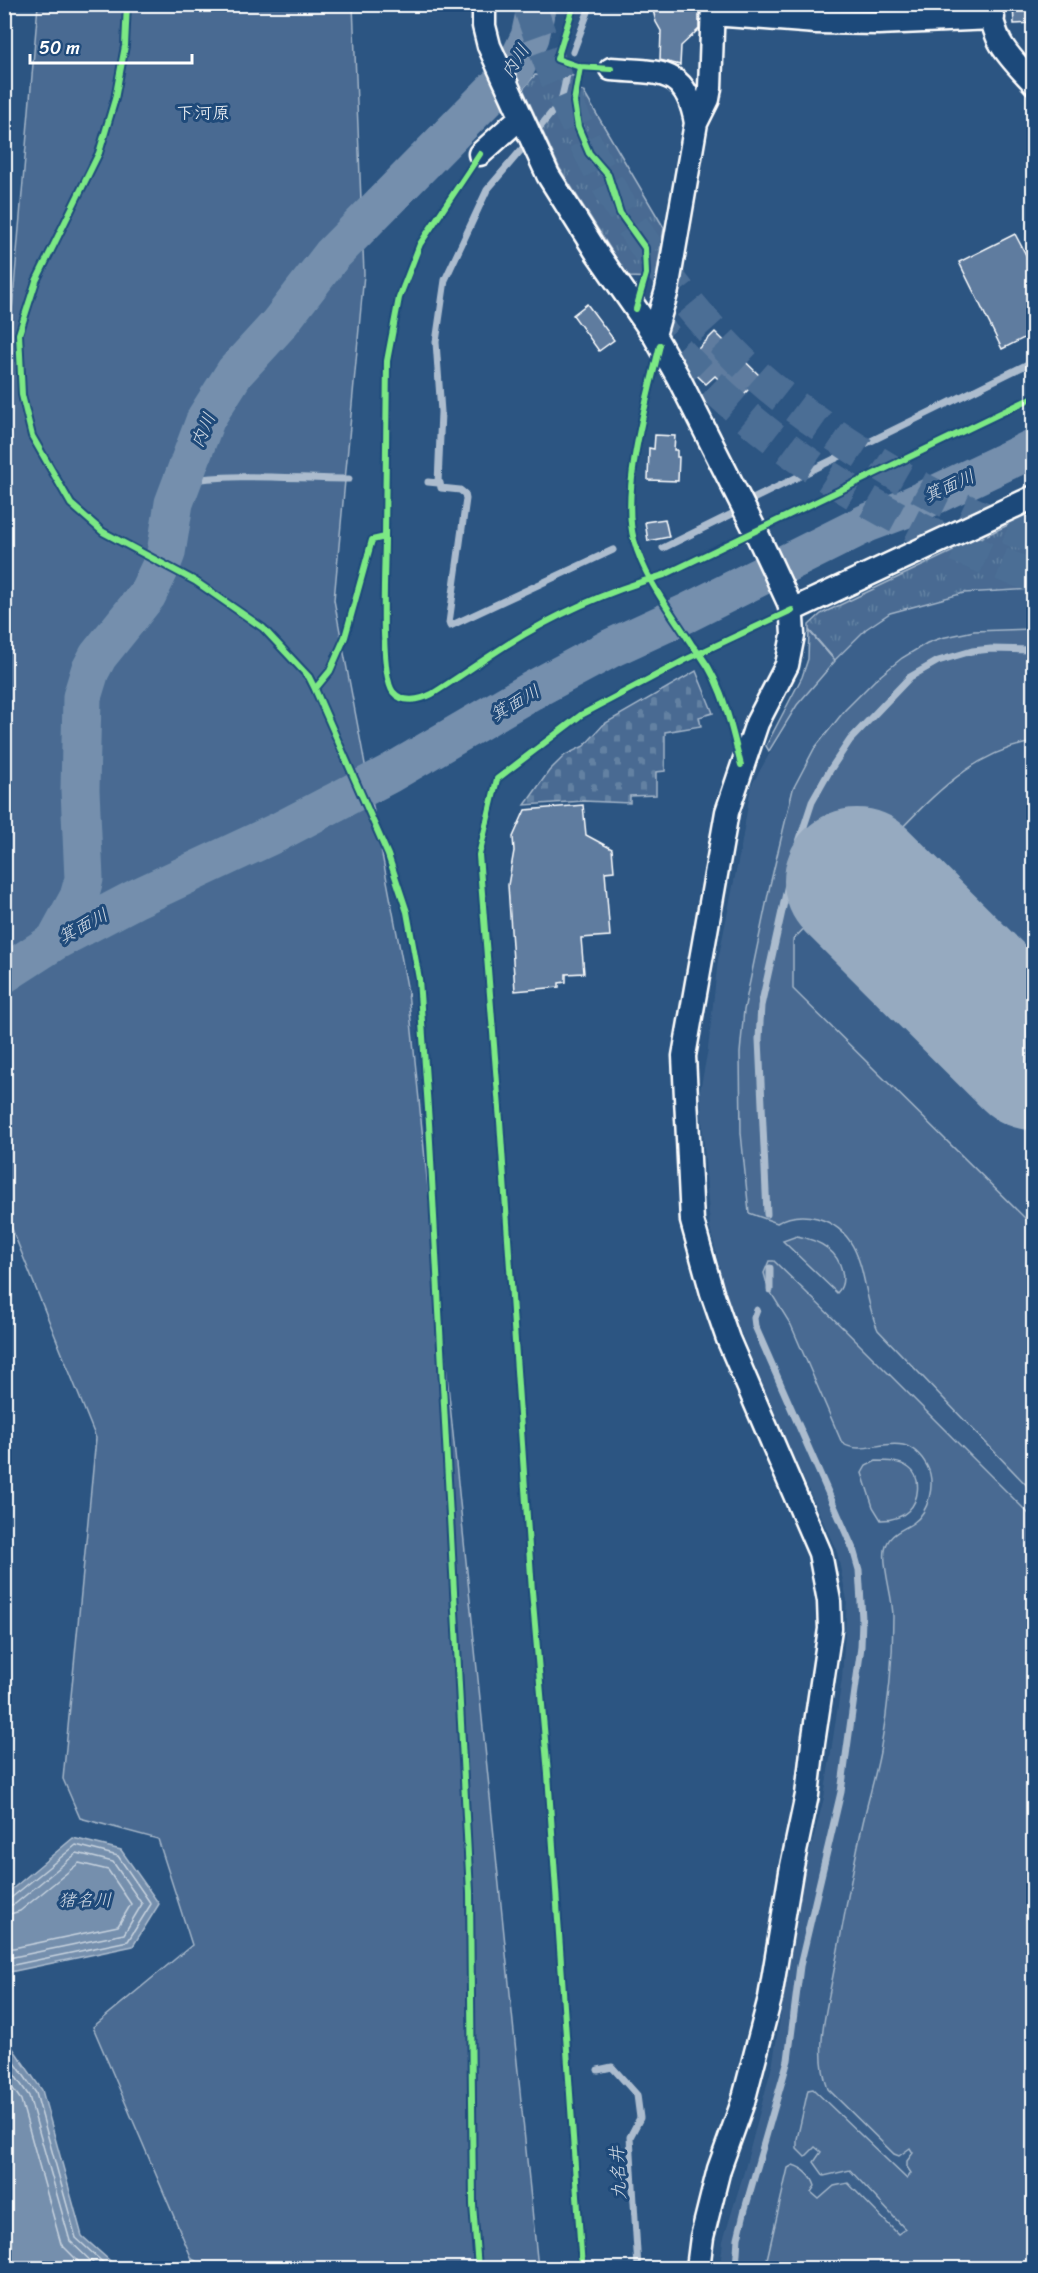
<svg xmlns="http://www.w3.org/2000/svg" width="1038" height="2273" font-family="Sriracha,'Klee One',sans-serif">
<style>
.built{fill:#3b618b}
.grass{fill:#486b92;stroke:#a4b5c8;stroke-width:1.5}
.cemetery{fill:url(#cemetery-stones);stroke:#a4b5c8;stroke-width:1.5}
.park{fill:url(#park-tufts);stroke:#a4b5c8;stroke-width:1.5}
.water{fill:#748fad;stroke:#acbcce;stroke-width:1.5}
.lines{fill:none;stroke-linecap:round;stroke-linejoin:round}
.shore{stroke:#c7d2de;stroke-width:1.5}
.stream{stroke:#acbcce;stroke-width:7}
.river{stroke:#748fad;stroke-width:39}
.runway{stroke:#96aac0;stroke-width:146}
.building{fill:#5e7c9f;stroke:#fff;stroke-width:1.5}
.highway-tunnel{stroke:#4c6e95;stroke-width:33;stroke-dasharray:33 16;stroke-linecap:butt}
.minor-casing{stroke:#fff;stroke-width:27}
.minor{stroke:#1f4a7a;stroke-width:22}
.cycleway-casing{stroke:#1f4a7a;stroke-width:10}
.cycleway{stroke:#7ce984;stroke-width:6}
.labels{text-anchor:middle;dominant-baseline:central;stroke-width:6;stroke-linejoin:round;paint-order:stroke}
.water-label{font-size:18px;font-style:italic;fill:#d5dde6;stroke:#1f4a7a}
.neighbourhood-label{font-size:18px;fill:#fff;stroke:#1f4a7a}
</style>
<defs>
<pattern id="cemetery-stones" width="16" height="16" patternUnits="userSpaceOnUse" patternTransform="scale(1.5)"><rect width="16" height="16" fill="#486b92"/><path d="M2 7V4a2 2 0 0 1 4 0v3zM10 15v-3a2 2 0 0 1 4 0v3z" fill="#6381a2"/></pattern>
<pattern id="park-tufts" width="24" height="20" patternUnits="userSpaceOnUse" patternTransform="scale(1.5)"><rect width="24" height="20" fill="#486b92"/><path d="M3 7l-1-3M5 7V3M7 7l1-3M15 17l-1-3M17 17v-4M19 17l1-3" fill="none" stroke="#6381a2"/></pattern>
</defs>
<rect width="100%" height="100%" fill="#2c5582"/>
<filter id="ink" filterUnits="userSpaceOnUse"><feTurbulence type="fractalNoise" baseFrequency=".0167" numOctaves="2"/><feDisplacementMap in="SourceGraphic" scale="12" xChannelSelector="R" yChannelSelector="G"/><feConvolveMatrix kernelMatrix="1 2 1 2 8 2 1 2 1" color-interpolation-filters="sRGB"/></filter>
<g filter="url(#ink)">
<path class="built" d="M 1033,590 L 1033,2268 L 720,2268 L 723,2241 L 744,2172 L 773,2062 L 802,1881 L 824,1798 L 842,1679 L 847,1600 L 837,1552 L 782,1432 L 727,1299 L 710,1227 L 700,1091 L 708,1049 L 718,960 L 741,847 L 751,786 L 797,706 L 824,672 L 866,630 L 890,613 L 965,594 Z"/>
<path class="grass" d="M 38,5 L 353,5 L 364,274 L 334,600 L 408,992 L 538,2268 L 208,2268 L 192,2259 L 93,2027 L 192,1945 L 158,1839 L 80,1818 L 63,1779 L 96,1438 L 4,1209 L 4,405 Z
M 1033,629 L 1033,742 C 966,753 922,808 876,855 C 849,883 820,911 793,940 L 793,989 L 1033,1226 L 1033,1492 L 878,1330 C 859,1290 870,1233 817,1218 C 802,1214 790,1215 777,1223 L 749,1213 L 741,1133 L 740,1053 L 744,1010 L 770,885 L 793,789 L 814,749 L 845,710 L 875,680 L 902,658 L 927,643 L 941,638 L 974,631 Z
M 809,631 L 835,661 L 797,705 L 769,751 L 766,746 L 802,677 L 808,659 Z
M 797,1236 C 818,1240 837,1249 842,1271 C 844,1280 843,1287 837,1293 L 783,1241 Z
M 769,1261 L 774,1261 L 844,1329 L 1033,1518 L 1033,2268 L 765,2268 L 788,2168 L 793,2165 C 803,2168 812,2176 815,2186 L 811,2192 L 819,2199 L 834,2186 L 848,2183 L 898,2234 L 905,2229 L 850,2170 L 824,2176 L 814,2162 L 821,2152 L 815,2147 L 805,2157 L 797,2149 L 797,2139 L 808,2090 L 813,2089 L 907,2179 L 911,2173 L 907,2167 L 907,2161 L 913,2153 L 910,2148 L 899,2156 L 894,2154 L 828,2089 C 813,2050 828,2005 835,1965 C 845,1915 853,1864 865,1814 C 870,1793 876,1773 880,1752 C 888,1709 893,1661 893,1617 C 893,1597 882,1567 885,1550 C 888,1534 901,1531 913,1523 C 929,1512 936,1483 927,1466 C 903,1422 867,1461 842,1443 L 791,1325 L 768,1288 L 764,1273 Z
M 876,1461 C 887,1461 900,1461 909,1468 C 922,1477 919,1501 908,1511 C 901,1518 890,1520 881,1520 L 873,1507 L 862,1473 L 866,1466 Z"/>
<path class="cemetery" d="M 696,671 L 713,713 L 699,717 L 701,726 L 665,732 L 665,771 L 656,772 L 656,795 L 630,796 L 630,803 L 583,801 L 525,805 L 549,771 L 565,755 L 584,746 L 604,724 Z"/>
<path class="park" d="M 535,75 L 578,76 L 579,90 L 583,91 L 664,228 L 656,278 L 628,277 L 560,169 L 523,89 Z
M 1033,513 L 1033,589 L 964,593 L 890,613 L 866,629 L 835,660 L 809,630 L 809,625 L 821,614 Z"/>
<path class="water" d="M 73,1838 L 121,1850 L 159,1904 L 133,1946 L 5,1973 L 5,1895 Z
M 5,2037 L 42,2090 L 82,2236 L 118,2268 L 5,2268 Z"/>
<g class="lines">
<path class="shore" d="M 4,1899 L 11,1898 L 76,1845 L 118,1856 L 151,1904 L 128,1941 L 4,1967
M 4,1907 L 15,1904 L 77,1853 L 113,1862 L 142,1904 L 124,1934 L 4,1959
M 4,1916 L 20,1911 L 79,1863 L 108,1870 L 131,1904 L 118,1926 L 4,1950
M 4,2047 L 36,2093 L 76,2238 L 109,2268
M 4,2060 L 29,2096 L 70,2241 L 98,2268
M 4,2076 L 21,2100 L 61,2244 L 85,2268"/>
<path class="stream" d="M 573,52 L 591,4
M 540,127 L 561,101 L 567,75
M 181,482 C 235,472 294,479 349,479
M 428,482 L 438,483 L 441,412 L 436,342 L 445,280 L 487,190 L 522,149
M 438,483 L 440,483 L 441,488 L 460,490 L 465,494 L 466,499 L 449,623 L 450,626 L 613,550
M 753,499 L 1034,361
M 663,548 L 732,514
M 767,1214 L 759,1039 L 761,1006 L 794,857 L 812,802 L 830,770 L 850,740 L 910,677 L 938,661 L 972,651 L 991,649 L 1034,650
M 770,1290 L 770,1268
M 598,2070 L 612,2067 L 637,2095 L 640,2118 L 630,2137 L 638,2268
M 736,2268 L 738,2238 L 745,2209 L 788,2060 L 800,1966 L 841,1792 L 861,1647 L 862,1619 L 859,1570 L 853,1549 L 755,1326 L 754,1318 L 757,1310"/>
<path class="river" d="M 55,941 L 79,897 L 84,879 L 80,790 L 82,697 L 90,671 L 98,656 L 147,595 L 161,566 L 166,553 L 174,503 L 206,418 L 235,372 L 278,325 L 332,255 L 514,70 L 530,37 L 537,4
M 4,974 L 55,941 L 137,898 L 278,832 L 389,774 L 531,691 L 611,648 L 687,613 L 867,523 L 907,508 L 1034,448"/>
<path class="runway" d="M 857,881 L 1034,1057"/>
</g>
<path class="building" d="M 671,4 L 699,4 L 699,29 L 681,46 L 680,65 L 660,60 L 661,31 L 656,22 L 652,6 Z
M 1013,4 L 1034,4 L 1034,23 L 1014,24 Z
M 1015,234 L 1034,270 L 1034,333 L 1002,349 L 959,262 Z
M 587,304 L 614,340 L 599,351 L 573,315 Z
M 715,332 L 761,377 L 739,399 L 715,376 L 706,384 L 687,366 L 696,357 L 693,354 Z
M 655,435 L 675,436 L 674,450 L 677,450 L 677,457 L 679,457 L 678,481 L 648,480 L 649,448 L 654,449 Z
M 665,519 L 669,537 L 648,541 L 645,522 Z
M 583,805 L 586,835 L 612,849 L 614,871 L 605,872 L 610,936 L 581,938 L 584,973 L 566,974 L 566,982 L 559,983 L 559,987 L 515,991 L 508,885 L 514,851 L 513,837 L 525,810 Z"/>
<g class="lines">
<path class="highway-tunnel" d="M 529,4 C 573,137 640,261 740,360 C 778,397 822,427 867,456 C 918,489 975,518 1034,537
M 645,313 C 745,437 884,525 1034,576"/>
<g class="minor-casing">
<path id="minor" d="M 484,4 L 484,26 L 489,46 L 548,175 L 597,253 L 654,335 L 678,377 L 757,534 L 789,603 L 792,618 L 793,635 L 787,665 L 757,723 L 727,812 L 684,1056 L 692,1221 L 712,1293 L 728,1339 L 820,1553 L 829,1601 L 830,1629 L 813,1743 L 807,1795 L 792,1866 L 770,1998 L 743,2102 L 719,2169 L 702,2237 L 698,2268
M 986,6 C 992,17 994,30 1000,42 C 1008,57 1022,70 1034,83
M 713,14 L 816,22 L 878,23 L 993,18
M 611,69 C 659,73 686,66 696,123 L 667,290 L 654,335
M 696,123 L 708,99 L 710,88 L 713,4
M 480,154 L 521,117
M 792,610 L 1034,497"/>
</g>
<use href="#minor" class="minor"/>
<g class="cycleway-casing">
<path id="cycleway" d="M 127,4 L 125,46 L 115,99 L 99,153 L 36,281 L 19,334 L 22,395 L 32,436 L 71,504 L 103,532 L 195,581 L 263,628 L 309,677 L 315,689 L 330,671 L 345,637 L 372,540 L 385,537 C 385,565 379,674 393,692 C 403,704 420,700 432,694 C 456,679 480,662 505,646 C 554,615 608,591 664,575 L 1034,397
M 574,4 L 557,59 L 580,67 L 611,69
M 580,67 L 574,102 L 578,127 L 589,153 L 608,175 L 620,213 L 645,248 L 646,274 L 636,309
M 660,345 C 648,396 620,490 634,540 C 644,578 671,612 692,645 C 722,677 730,723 741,765
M 385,537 L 387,361 L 399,298 L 420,244 L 480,154
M 315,689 L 388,855 L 407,912 L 419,979 L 429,1123 L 470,1892 L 473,2205 L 478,2268
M 582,2268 L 548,1774 L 532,1591 L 500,1121 L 479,855 L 497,779 L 581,715 L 685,660 L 792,610"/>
</g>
<use href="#cycleway" class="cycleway"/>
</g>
</g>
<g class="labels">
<g class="water-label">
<text transform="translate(515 61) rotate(-57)">内川</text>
<text transform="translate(203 430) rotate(-66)">内川</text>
<text transform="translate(949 486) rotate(-24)">箕面川</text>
<text transform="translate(515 703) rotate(-30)">箕面川</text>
<text transform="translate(83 926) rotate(-28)">箕面川</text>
<text x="85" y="1900">猪名川</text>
<text transform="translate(618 2173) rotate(-93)">九名井</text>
</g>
<g class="neighbourhood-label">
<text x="203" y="113">下河原</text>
</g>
</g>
<rect width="1038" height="2273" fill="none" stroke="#1f4a7a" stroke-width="24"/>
<rect x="12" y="12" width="1014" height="2249" fill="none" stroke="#fff" stroke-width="2" filter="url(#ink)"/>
<path d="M30 54v9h162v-9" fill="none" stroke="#ffffff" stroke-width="3"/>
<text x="39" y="54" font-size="18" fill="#ffffff" stroke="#1f4a7a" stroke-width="4.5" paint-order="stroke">50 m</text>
</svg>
